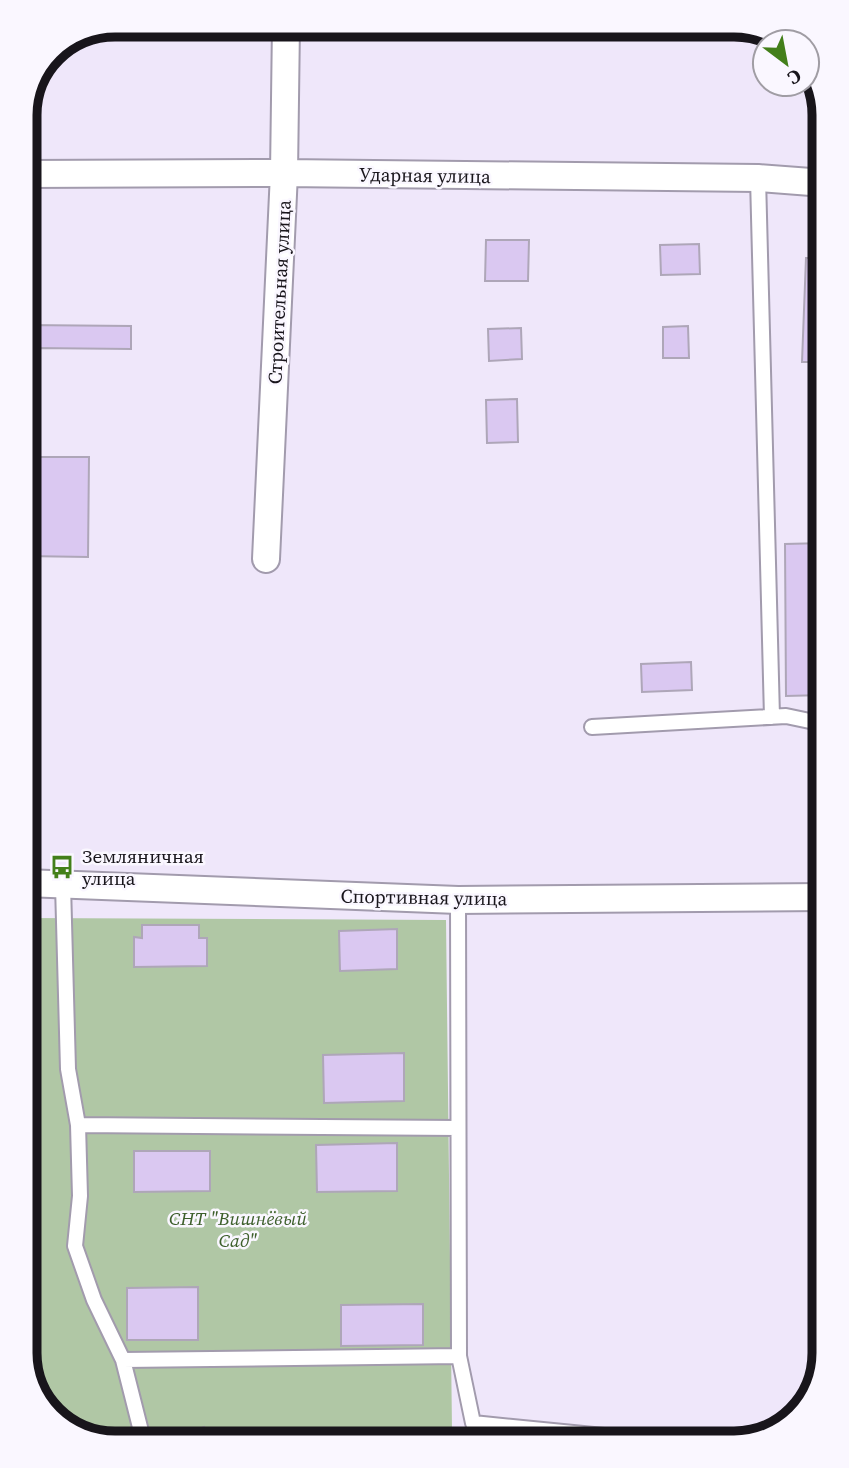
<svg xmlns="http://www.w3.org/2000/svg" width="849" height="1468" font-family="'Source Serif 4',serif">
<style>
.green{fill:#b0c7a5}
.building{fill:#dac8f1;stroke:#aea6b8;stroke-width:2}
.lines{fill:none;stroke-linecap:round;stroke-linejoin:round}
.service-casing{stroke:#a29bad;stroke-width:18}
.minor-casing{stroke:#a29bad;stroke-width:30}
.service{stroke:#fff;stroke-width:14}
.minor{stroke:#fff;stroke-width:26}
.labels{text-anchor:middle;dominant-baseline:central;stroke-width:5;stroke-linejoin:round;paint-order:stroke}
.street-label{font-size:19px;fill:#18151b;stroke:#faf7ff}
.poi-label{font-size:19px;fill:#18151b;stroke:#faf7ff;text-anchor:start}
.park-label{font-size:19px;font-style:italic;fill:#3d5f2b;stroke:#faf7ff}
.rim{fill:none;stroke:#18151b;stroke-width:9}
</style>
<rect width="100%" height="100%" fill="#efe7fa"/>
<path class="green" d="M 25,918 L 446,920 L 452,1430 L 522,1438 L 109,1443 L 64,1428 L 34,1393 L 25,1354 Z"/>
<path class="building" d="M 486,240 L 529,240 L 528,281 L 485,281 Z
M 699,244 L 700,274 L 661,275 L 660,245 Z
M 806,258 L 824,258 L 824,362 L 802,362 Z
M 25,325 L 131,326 L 131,349 L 35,348 L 34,415 L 25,415 Z
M 688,326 L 689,358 L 663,358 L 663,327 Z
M 521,328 L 522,359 L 489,361 L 488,329 Z
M 517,399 L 518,442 L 487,443 L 486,400 Z
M 25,457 L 89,457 L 88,557 L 25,556 Z
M 824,543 L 824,695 L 786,696 L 785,544 Z
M 691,662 L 692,690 L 642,692 L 641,664 Z
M 142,925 L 199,925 L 199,938 L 207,938 L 207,966 L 134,967 L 134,937 L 142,938 Z
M 397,929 L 397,969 L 340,971 L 339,931 Z
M 404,1053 L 404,1101 L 324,1103 L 323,1055 Z
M 397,1143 L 397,1191 L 317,1192 L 316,1145 Z
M 134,1151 L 210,1151 L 210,1191 L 134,1192 Z
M 198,1287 L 198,1340 L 127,1340 L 127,1288 Z
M 423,1304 L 423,1345 L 341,1346 L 341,1305 Z
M 204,1427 L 209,1442 L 161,1443 Z"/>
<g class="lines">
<g class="service-casing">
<path id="service" d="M 758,178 L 772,717
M 592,727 L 786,716 L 824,724
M 63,885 L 68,1069 L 78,1125 L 80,1196 L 75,1246 L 94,1300 L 123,1360 L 144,1443
M 458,900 L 459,1356 L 473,1423 L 614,1437
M 78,1125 L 458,1128
M 123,1360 L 459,1356"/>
</g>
<g class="minor-casing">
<path id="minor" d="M 25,174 L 284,173 L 758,178 L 824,183
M 266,559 L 284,173 L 286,25
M 25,883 L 458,900 L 824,897"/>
</g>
<use href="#service" class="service"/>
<use href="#minor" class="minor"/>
</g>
<defs>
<g id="bus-bare" transform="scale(1.89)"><path d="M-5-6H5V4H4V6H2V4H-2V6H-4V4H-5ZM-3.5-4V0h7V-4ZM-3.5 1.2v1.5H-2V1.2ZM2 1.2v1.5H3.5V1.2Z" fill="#437f1a" stroke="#faf7ff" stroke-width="2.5" paint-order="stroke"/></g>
</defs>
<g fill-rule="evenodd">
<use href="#bus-bare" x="62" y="867"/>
</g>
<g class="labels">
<g class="street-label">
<text transform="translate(425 175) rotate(1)">Ударная улица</text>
<text transform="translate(279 292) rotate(-87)">Строительная улица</text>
<text transform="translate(424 897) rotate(1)">Спортивная улица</text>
</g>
<g class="poi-label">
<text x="82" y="856">Земляничная<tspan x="82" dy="22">улица</tspan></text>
</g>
<g class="park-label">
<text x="238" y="1218">СНТ "Вишнёвый<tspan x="238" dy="22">Сад"</tspan></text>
</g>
</g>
<path d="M0 0H849V1468H0ZM115 37H734A78 78 0 0 1 812 115V1353A78 78 0 0 1 734 1431H115A78 78 0 0 1 37 1353V115A78 78 0 0 1 115 37Z" fill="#faf7ff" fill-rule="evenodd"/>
<path class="rim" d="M115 37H734A78 78 0 0 1 812 115V1353A78 78 0 0 1 734 1431H115A78 78 0 0 1 37 1353V115A78 78 0 0 1 115 37Z"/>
<g transform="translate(786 63) rotate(148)"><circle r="33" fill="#faf7ff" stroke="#a09da4" stroke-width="2"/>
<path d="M0-5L12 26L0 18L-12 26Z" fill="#437f1a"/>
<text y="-10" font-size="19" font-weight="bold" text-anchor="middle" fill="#18151b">С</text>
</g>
</svg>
